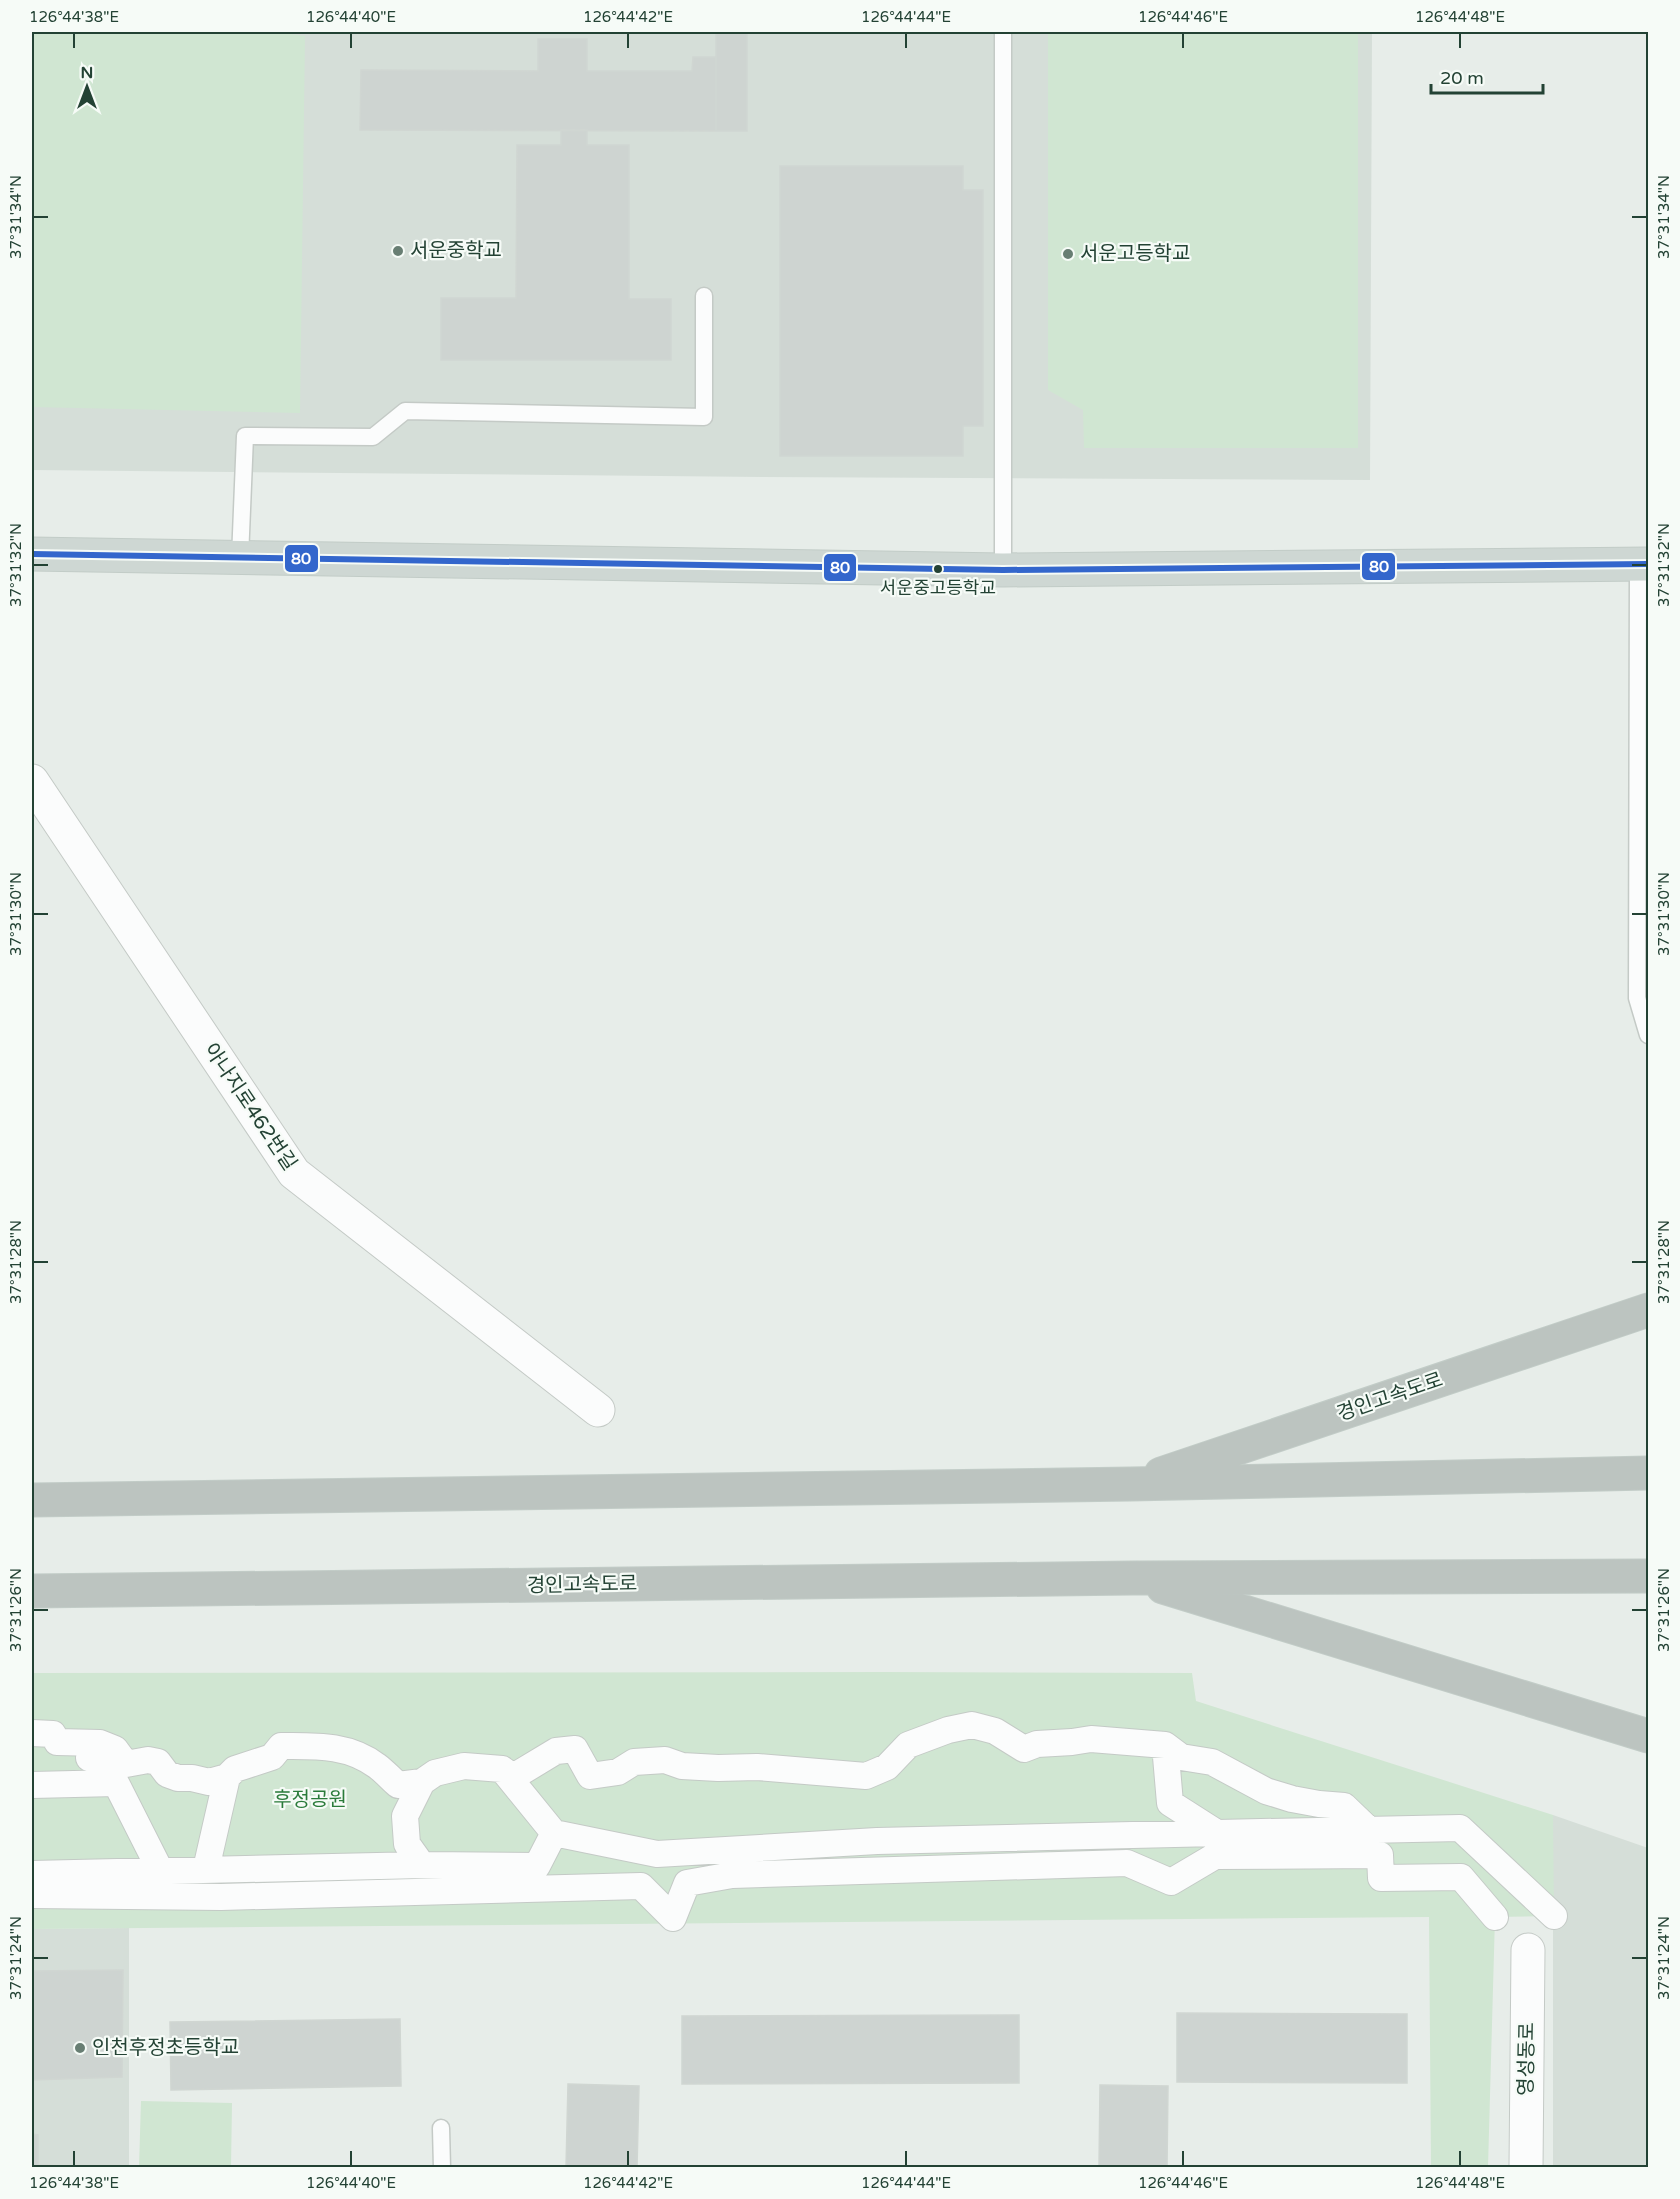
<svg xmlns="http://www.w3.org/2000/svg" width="1680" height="2199" font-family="'Varela Round','Noto Sans KR',sans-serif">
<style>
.built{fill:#d5ded8}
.green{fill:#d0e6d2}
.building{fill:#ced4d1;stroke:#d0d6d2;stroke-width:1.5}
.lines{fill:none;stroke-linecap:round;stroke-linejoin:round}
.service-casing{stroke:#c4cac6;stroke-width:19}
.pedestrian-casing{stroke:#c4cac6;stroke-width:28}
.minor-casing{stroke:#c4cac6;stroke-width:35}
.primary-casing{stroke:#c2ccc7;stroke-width:35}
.motorway-casing{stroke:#c2ccc7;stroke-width:35}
.service{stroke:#fbfcfc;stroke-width:16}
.pedestrian{stroke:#fbfcfc;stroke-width:26}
.minor{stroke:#fbfcfc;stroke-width:33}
.primary{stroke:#ced7d3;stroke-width:33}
.motorway{stroke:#bcc4c0;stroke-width:33}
.bus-1-casing{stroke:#f6fbf7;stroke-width:10}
.bus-1{stroke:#36c;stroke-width:6}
.ticks{fill:none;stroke:#234234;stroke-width:2}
.poi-dot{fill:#687e73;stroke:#f6fbf7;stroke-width:2}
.bus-dot{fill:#234234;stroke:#f6fbf7;stroke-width:2}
.labels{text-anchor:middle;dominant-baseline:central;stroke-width:4.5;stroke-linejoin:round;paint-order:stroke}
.bus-label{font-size:18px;fill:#234234;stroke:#f6fbf7}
.poi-label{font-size:20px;fill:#234234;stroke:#f6fbf7;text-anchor:start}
.street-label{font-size:20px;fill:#234234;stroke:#f6fbf7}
.park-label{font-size:20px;fill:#2a7b3a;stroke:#f6fbf7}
.line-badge{stroke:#f6fbf7;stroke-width:2}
.badge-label{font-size:16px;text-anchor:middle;font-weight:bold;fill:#fff}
.neatline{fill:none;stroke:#234234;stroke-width:2}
.ticks-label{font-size:15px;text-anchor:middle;fill:#234234}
</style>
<rect width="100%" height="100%" fill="#e7ede9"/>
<path class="built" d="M 32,32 L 1372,32 L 1370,480 L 762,477 L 32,470 Z
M 1553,1815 L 1648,1848 L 1648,2167 L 1553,2168 Z
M 129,1928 L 129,2167 L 32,2167 L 32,1929 Z"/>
<path class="green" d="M 32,32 L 278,32 L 305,36 L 300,413 L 32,407 Z
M 1048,32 L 1358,32 L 1358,448 L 1084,448 L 1083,410 L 1048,390 Z
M 882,1672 L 1192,1673 L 1196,1701 L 1553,1815 L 1554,1916 L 1495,1917 L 1488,2167 L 1431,2167 L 1429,1917 L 32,1929 L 32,1673 Z
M 141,2101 L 232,2103 L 231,2167 L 139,2167 Z"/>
<path class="building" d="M 716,32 L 747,32 L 747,131 L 716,131 Z
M 538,39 L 587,39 L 587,71 L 692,71 L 693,57 L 716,57 L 716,131 L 360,130 L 361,70 L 538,71 Z
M 561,130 L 587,130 L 587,145 L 629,145 L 629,299 L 671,299 L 671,360 L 441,360 L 441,298 L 516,298 L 517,145 L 561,145 Z
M 780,166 L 963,166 L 963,190 L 983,190 L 983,426 L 963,426 L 963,456 L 780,456 Z
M 123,1970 L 122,2077 L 32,2080 L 32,1971 Z
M 1177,2013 L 1407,2014 L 1407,2083 L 1177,2082 Z
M 1019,2015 L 1019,2083 L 682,2084 L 682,2016 Z
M 400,2019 L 401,2086 L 171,2090 L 170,2022 Z
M 568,2084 L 639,2086 L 637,2168 L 566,2168 Z
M 1100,2085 L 1168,2086 L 1167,2168 L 1099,2168 Z
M 32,2134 L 38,2135 L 38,2165 L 112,2168 L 32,2168 Z
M 375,2166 L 375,2168 L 294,2168 L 295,2167 Z"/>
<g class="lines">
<g class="service-casing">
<path id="service" d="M 240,558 L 245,436 L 373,437 L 405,411 L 704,417 L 704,296
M 1638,565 L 1637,998 L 1648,1035
M 1003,570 L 1003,32
M 441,2128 L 442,2168"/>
</g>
<g class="pedestrian-casing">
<path id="pedestrian" d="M 32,1733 L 53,1734 L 57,1742 L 100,1743 L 115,1749 L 126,1764 L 148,1760 L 158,1762 L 167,1774 L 178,1778 L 192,1778 L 209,1782 L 227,1777 L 235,1769 L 272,1757 L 281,1746 C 315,1746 348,1744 377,1766 C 384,1771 391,1779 398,1785 L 422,1782 L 435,1773 L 464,1766 L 502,1769 L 513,1777 L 556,1751 L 575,1749 L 590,1776 L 618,1772 L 634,1762 L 665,1760 L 682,1766 L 718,1768 L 757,1767 L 866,1776 L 887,1767 L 908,1745 L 948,1730 L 972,1725 L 995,1731 L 1024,1749 L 1037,1744 L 1072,1742 L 1091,1739 L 1165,1745 L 1181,1757 L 1212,1762 L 1266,1791 L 1292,1799 L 1319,1804 L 1344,1806 L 1368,1829
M 1165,1745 L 1170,1803 L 1217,1833 L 1460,1828 L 1554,1916
M 502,1769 L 554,1833 L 657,1854 L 877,1841 L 1217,1833
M 422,1782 L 405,1816 L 407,1844 L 422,1865 L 537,1866 L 554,1833
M 116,1783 L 160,1870
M 32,1785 L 116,1783 L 108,1763 L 89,1758
M 206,1869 L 227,1777
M 32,1874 L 422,1865
M 32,1895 L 221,1897 L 641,1886 L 673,1918 L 687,1883 L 732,1875 L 1127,1863 L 1171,1882 L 1215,1856 L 1380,1855 L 1381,1878 L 1461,1877 L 1495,1917"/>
</g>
<g class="minor-casing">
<path id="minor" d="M 32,781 L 294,1173 L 598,1410
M 1526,2168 L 1528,1950"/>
</g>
<g class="primary-casing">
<path id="primary" d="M 32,554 L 1003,570 L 1648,564"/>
</g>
<g class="motorway-casing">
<path id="motorway" d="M 1161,1474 L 1648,1310
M 32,1500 L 1131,1484 L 1648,1473
M 1163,1587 L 1648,1736
M 32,1591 L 1133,1578 L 1648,1576"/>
</g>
<use href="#service" class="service"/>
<use href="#pedestrian" class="pedestrian"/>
<use href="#minor" class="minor"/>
<use href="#primary" class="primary"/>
<use href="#motorway" class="motorway"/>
<g class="bus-1-casing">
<path id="bus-1" d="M 32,554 L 1003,570 L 1648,564"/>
</g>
<use href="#bus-1" class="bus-1"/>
</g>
<path class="ticks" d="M 74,33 L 74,48M 351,33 L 351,48M 628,33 L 628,48M 906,33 L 906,48M 1183,33 L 1183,48M 1460,33 L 1460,48M 33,217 L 48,217M 1632,217 L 1647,217M 33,565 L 48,565M 1632,565 L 1647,565M 33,914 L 48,914M 1632,914 L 1647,914M 33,1262 L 48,1262M 1632,1262 L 1647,1262M 33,1610 L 48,1610M 1632,1610 L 1647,1610M 33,1958 L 48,1958M 1632,1958 L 1647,1958M 74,2151 L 74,2166M 351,2151 L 351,2166M 628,2151 L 628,2166M 906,2151 L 906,2166M 1183,2151 L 1183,2166M 1460,2151 L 1460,2166"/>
<g class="poi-dot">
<circle cx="398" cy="251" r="6"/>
<circle cx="1068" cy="254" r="6"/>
<circle cx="80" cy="2048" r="6"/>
</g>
<circle class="bus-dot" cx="938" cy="569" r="5"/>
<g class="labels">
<g class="bus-label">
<text x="938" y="588">서운중고등학교</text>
</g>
<g class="poi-label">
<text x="410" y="251">서운중학교</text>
<text x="1080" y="254">서운고등학교</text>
<text x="92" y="2048">인천후정초등학교</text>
</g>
<g class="street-label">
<text transform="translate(250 1107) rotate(56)">아나지로462번길</text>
<text transform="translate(1390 1397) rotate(-19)">경인고속도로</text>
<text transform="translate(582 1585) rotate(-1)">경인고속도로</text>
<text transform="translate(1527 2059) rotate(-89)">영성동로</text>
</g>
<g class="park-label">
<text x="310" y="1800">후정공원</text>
</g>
</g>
<g class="line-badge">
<rect x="284" y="544" width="35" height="29" rx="6" fill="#36c"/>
<rect x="1361" y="552" width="35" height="29" rx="6" fill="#36c"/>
<rect x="823" y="553" width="34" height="29" rx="6" fill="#36c"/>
</g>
<g class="badge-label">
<text x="301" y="564">80</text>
<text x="1379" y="572">80</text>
<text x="840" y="573">80</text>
</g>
<rect width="1680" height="2199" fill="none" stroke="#f6fbf7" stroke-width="66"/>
<g transform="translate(87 87)" stroke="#f6fbf7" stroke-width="4.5" paint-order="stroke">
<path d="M0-4.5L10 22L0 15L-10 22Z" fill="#234234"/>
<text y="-9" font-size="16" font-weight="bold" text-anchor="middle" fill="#234234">N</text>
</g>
<path d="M1431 84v9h112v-9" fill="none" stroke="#234234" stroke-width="3"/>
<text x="1440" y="84" font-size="18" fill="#234234" stroke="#f6fbf7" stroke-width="4.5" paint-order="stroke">20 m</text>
<rect x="33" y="33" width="1614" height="2133" class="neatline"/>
<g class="ticks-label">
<text x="74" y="22">126°44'38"E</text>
<text x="351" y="22">126°44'40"E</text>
<text x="628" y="22">126°44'42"E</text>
<text x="906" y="22">126°44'44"E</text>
<text x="1183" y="22">126°44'46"E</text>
<text x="1460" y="22">126°44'48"E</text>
<text transform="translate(16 217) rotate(-90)" y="5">37°31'34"N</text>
<text transform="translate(1664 217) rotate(-90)" y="5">37°31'34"N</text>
<text transform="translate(16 565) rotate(-90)" y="5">37°31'32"N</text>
<text transform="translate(1664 565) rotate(-90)" y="5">37°31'32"N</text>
<text transform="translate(16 914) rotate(-90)" y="5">37°31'30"N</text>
<text transform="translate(1664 914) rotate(-90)" y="5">37°31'30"N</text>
<text transform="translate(16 1262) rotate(-90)" y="5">37°31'28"N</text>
<text transform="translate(1664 1262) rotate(-90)" y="5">37°31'28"N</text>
<text transform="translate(16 1610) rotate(-90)" y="5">37°31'26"N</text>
<text transform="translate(1664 1610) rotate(-90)" y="5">37°31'26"N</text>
<text transform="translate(16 1958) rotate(-90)" y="5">37°31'24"N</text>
<text transform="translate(1664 1958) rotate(-90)" y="5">37°31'24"N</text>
<text x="74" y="2188">126°44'38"E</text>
<text x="351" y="2188">126°44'40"E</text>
<text x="628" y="2188">126°44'42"E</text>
<text x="906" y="2188">126°44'44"E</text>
<text x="1183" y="2188">126°44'46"E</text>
<text x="1460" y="2188">126°44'48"E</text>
</g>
</svg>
